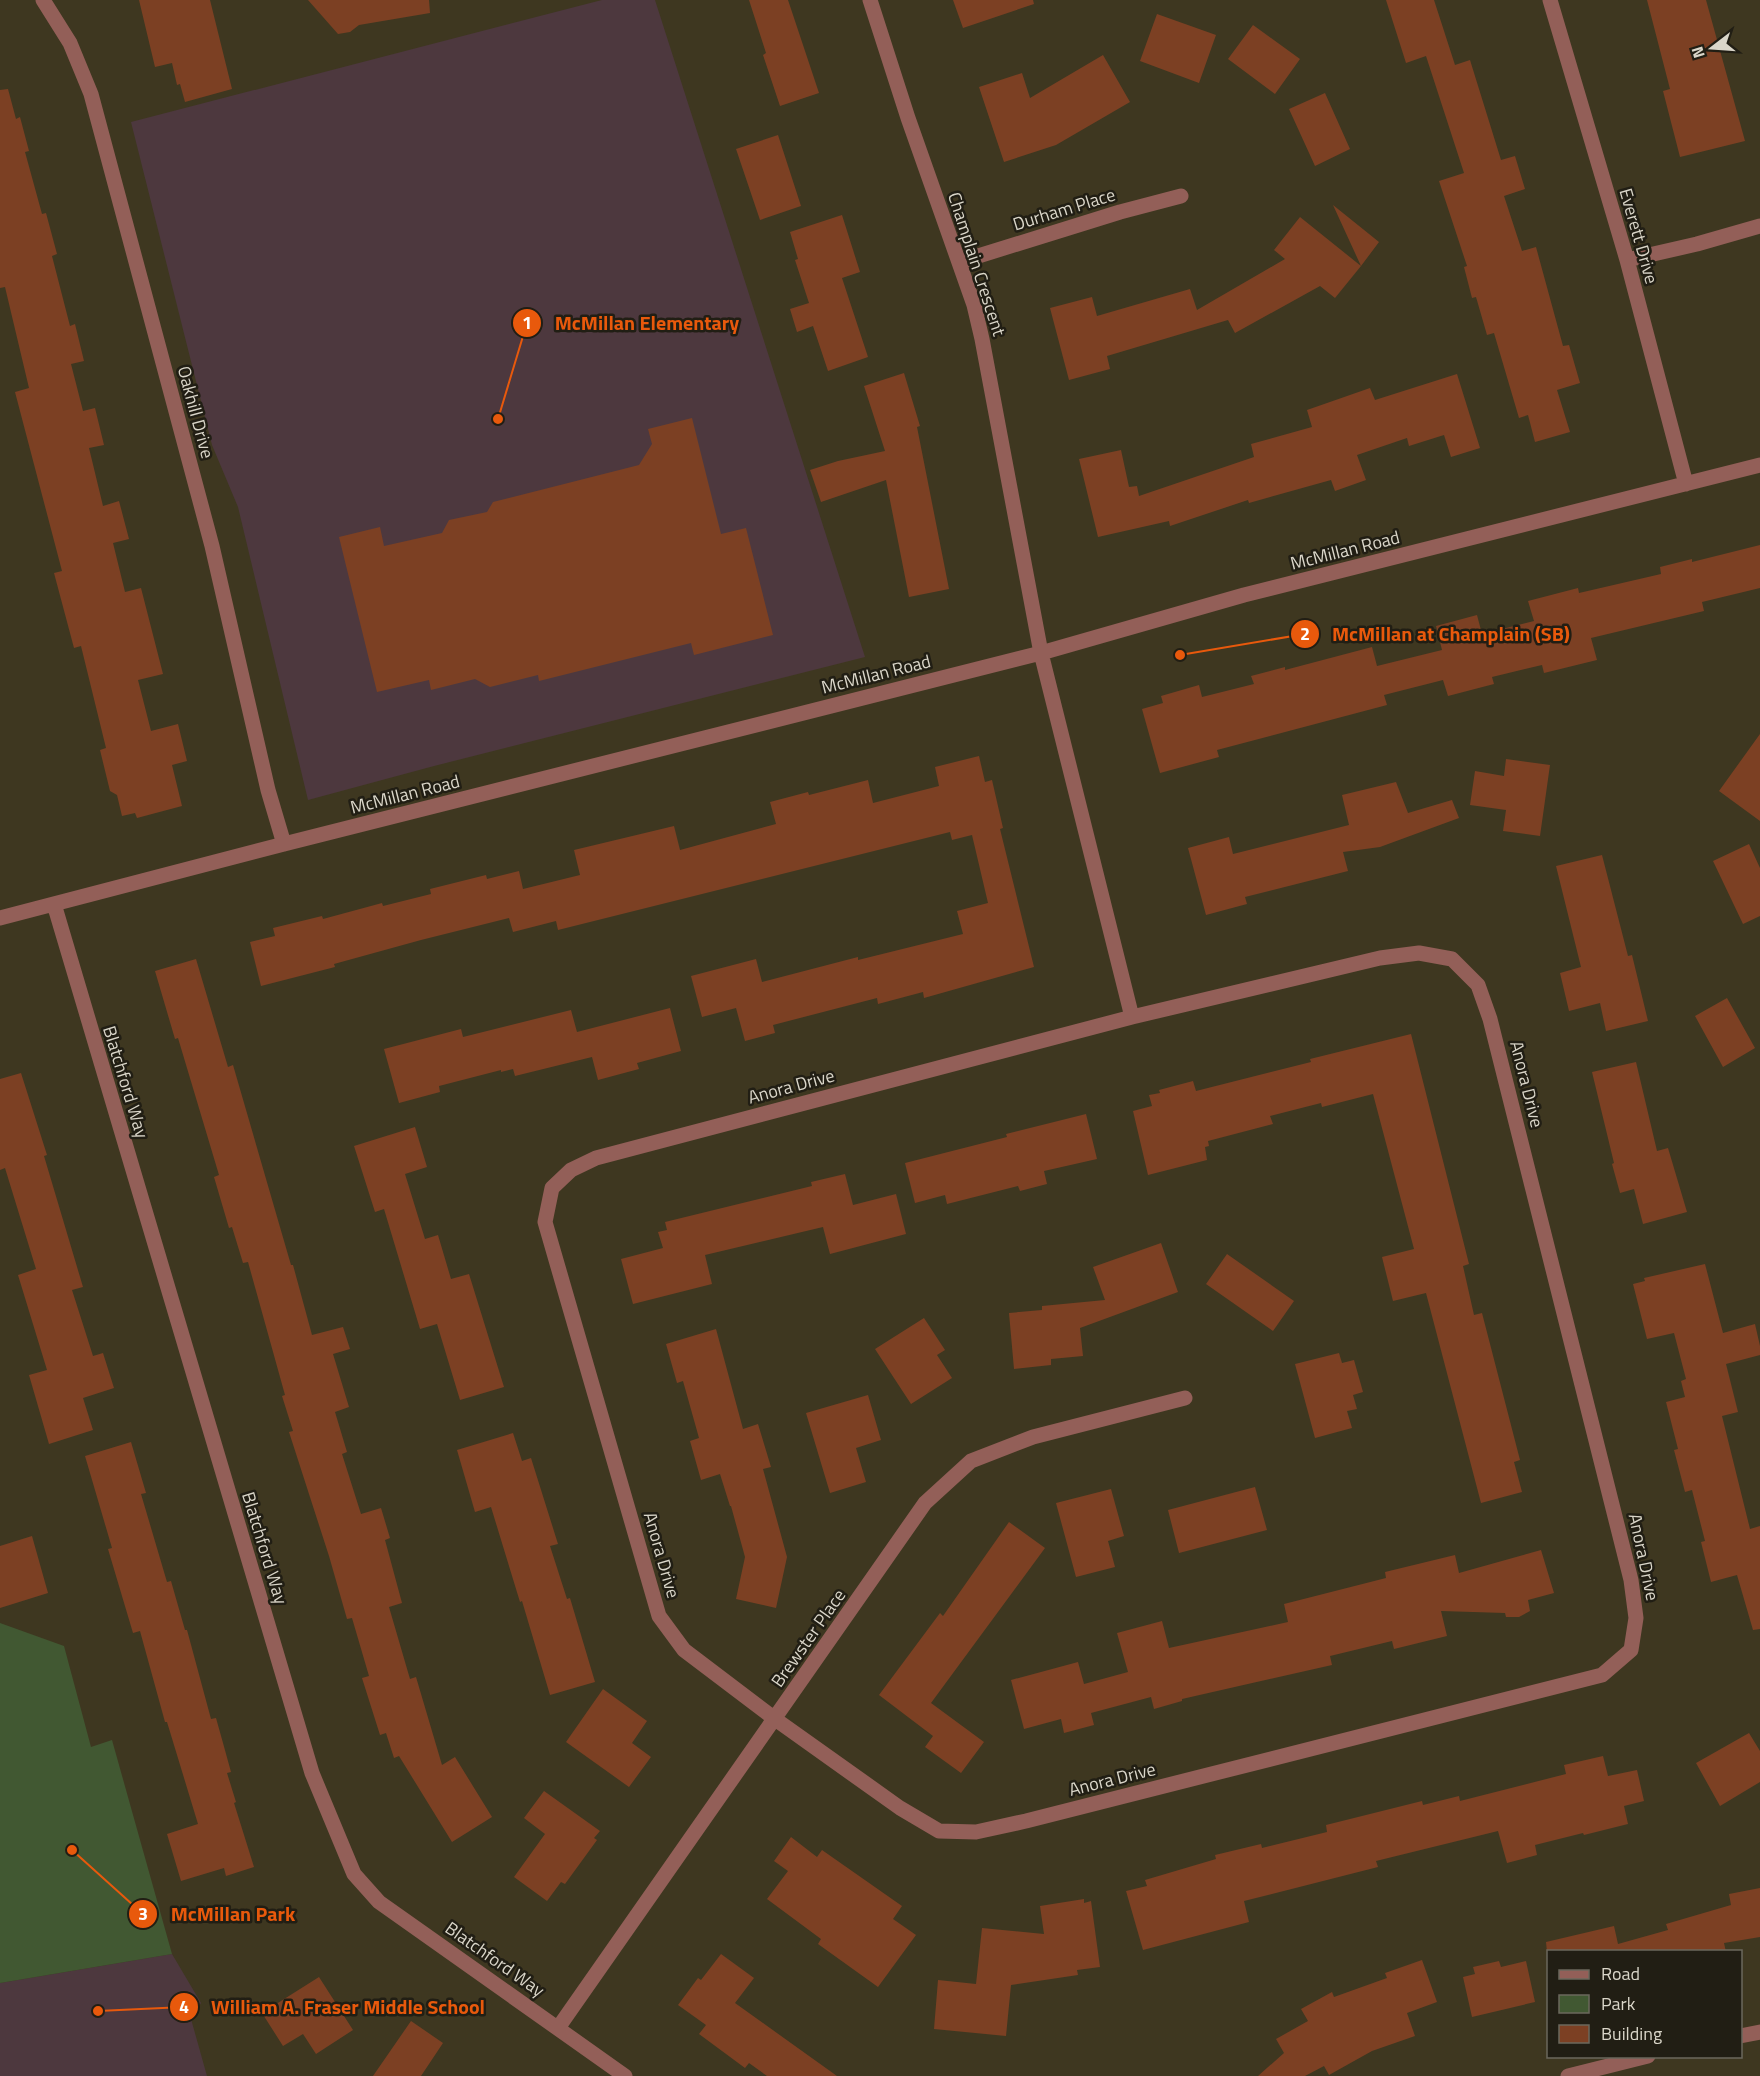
<svg xmlns="http://www.w3.org/2000/svg" width="1760" height="2076" font-family="'Titillium Web',sans-serif">
<style>
.education{fill:#4d383e}
.green{fill:#415832}
.building{fill:#7c4023}
.lines{fill:none;stroke-linecap:round;stroke-linejoin:round}
.minor{stroke:#935f58;stroke-width:15}
.labels{text-anchor:middle;dominant-baseline:central;stroke-width:5;stroke-linejoin:round;paint-order:stroke}
.street-label{font-size:18px;fill:#dad6c9;stroke:#211e14}
.leader{fill:none;stroke:#e8590c;stroke-width:2}
.callout-dot{fill:#e8590c;stroke:#211e14;stroke-width:2}
.mark-label{font-size:18px;text-anchor:middle;font-weight:bold;fill:#fff}
.callout-label{font-size:20px;text-anchor:middle;font-weight:bold;fill:#e8590c;stroke:#211e14;stroke-width:5;stroke-linejoin:round;paint-order:stroke}
</style>
<rect width="100%" height="100%" fill="#3e3720"/>
<path class="education" d="M 602,0 L 655,0 L 865,657 L 434,766 L 308,800 L 238,507 L 212,445 L 131,122 Z
M 172,1954 L 201,2003 L 191,2019 L 207,2076 L 0,2076 L 0,1983 Z"/>
<path class="green" d="M 0,1623 L 64,1646 L 91,1747 L 112,1740 L 172,1954 L 0,1983 Z"/>
<path class="building" d="M 139,0 L 210,0 L 232,89 L 185,102 L 180,84 L 177,85 L 172,63 L 155,67 Z
M 308,0 L 429,0 L 430,13 L 359,25 L 350,32 L 338,34 Z
M 749,0 L 788,0 L 819,93 L 780,106 L 763,55 L 766,53 Z
M 953,0 L 1033,0 L 1034,4 L 963,28 Z
M 1386,0 L 1434,0 L 1455,65 L 1470,60 L 1501,160 L 1515,156 L 1525,189 L 1504,196 L 1522,251 L 1536,247 L 1563,346 L 1569,345 L 1580,383 L 1557,390 L 1570,432 L 1535,442 L 1528,415 L 1519,418 L 1494,333 L 1487,335 L 1476,297 L 1472,298 L 1464,267 L 1467,266 L 1439,181 L 1464,173 L 1426,56 L 1406,63 Z
M 1647,0 L 1706,0 L 1745,141 L 1680,157 L 1663,91 L 1670,89 Z
M 1157,14 L 1216,35 L 1199,83 L 1140,61 Z
M 1253,25 L 1300,59 L 1275,94 L 1228,59 Z
M 1103,55 L 1130,102 L 1056,145 L 1004,162 L 979,87 L 1022,73 L 1030,98 Z
M 8,89 L 16,119 L 20,117 L 29,151 L 25,152 L 42,214 L 46,213 L 57,254 L 52,256 L 70,326 L 75,324 L 84,361 L 71,364 L 83,411 L 95,408 L 104,445 L 89,448 L 103,506 L 119,501 L 129,539 L 113,543 L 125,592 L 141,588 L 163,674 L 138,680 L 151,731 L 178,724 L 187,761 L 172,765 L 182,806 L 137,818 L 135,813 L 122,816 L 117,795 L 110,791 L 100,750 L 106,748 L 81,646 L 74,648 L 54,573 L 62,571 L 15,392 L 29,388 L 5,287 L 0,288 L 0,90 Z
M 1325,93 L 1350,149 L 1315,166 L 1289,109 Z
M 778,135 L 801,206 L 760,220 L 736,149 Z
M 1333,205 L 1379,242 L 1361,266 Z
M 842,215 L 860,272 L 842,278 L 868,357 L 828,371 L 813,326 L 797,332 L 790,309 L 809,303 L 795,260 L 798,259 L 790,232 Z
M 1300,217 L 1361,266 L 1335,298 L 1320,286 L 1235,333 L 1228,320 L 1107,356 L 1110,369 L 1069,380 L 1050,308 L 1092,297 L 1097,316 L 1190,289 L 1197,310 L 1285,259 L 1274,250 Z
M 904,373 L 920,426 L 917,427 L 949,589 L 909,597 L 886,480 L 821,502 L 810,470 L 838,461 L 885,451 L 864,386 Z
M 1457,374 L 1480,448 L 1451,457 L 1444,435 L 1409,446 L 1407,438 L 1357,455 L 1366,480 L 1335,491 L 1331,480 L 1249,503 L 1248,500 L 1170,526 L 1169,521 L 1098,537 L 1079,459 L 1121,450 L 1129,487 L 1137,486 L 1139,496 L 1254,457 L 1251,444 L 1312,427 L 1307,410 L 1370,388 L 1375,400 Z
M 692,418 L 721,534 L 746,528 L 773,635 L 694,655 L 691,643 L 539,681 L 538,675 L 490,687 L 475,679 L 431,690 L 429,680 L 377,692 L 339,537 L 380,527 L 384,546 L 442,533 L 449,520 L 487,512 L 493,502 L 639,465 L 652,444 L 648,429 Z
M 1760,545 L 1760,588 L 1702,602 L 1704,611 L 1591,638 L 1597,660 L 1544,673 L 1542,665 L 1492,677 L 1494,684 L 1448,696 L 1443,680 L 1384,695 L 1387,705 L 1217,750 L 1219,757 L 1160,773 L 1142,709 L 1163,703 L 1161,696 L 1199,685 L 1202,697 L 1254,684 L 1251,676 L 1285,667 L 1285,670 L 1372,647 L 1377,666 L 1442,650 L 1436,626 L 1477,615 L 1482,634 L 1534,621 L 1528,601 L 1578,588 L 1579,593 L 1661,574 L 1660,567 L 1692,559 L 1692,562 Z
M 1760,734 L 1760,821 L 1719,791 Z
M 979,756 L 985,782 L 992,780 L 1003,828 L 1000,829 L 1034,967 L 924,998 L 923,992 L 878,1004 L 877,998 L 773,1025 L 775,1033 L 745,1041 L 736,1008 L 702,1017 L 691,976 L 756,959 L 762,982 L 858,957 L 858,960 L 963,934 L 957,911 L 988,903 L 972,835 L 952,840 L 950,832 L 558,930 L 556,921 L 513,932 L 509,918 L 421,940 L 334,964 L 335,967 L 261,986 L 250,942 L 275,936 L 273,928 L 322,916 L 323,919 L 382,903 L 383,906 L 431,894 L 430,889 L 486,875 L 487,879 L 519,871 L 523,889 L 580,875 L 574,850 L 674,826 L 680,850 L 776,824 L 770,802 L 808,792 L 809,795 L 868,780 L 873,803 L 939,786 L 935,767 Z
M 1506,759 L 1550,765 L 1540,836 L 1503,831 L 1506,810 L 1470,805 L 1475,771 L 1504,776 Z
M 1396,782 L 1408,813 L 1452,800 L 1459,818 L 1380,847 L 1343,852 L 1348,871 L 1245,897 L 1247,904 L 1206,915 L 1188,848 L 1229,837 L 1233,854 L 1349,825 L 1342,795 Z
M 1749,844 L 1760,868 L 1760,916 L 1743,924 L 1713,861 Z
M 1602,855 L 1628,956 L 1632,955 L 1648,1021 L 1606,1031 L 1600,1003 L 1569,1011 L 1560,973 L 1581,967 L 1556,866 Z
M 196,959 L 228,1067 L 233,1065 L 291,1265 L 293,1265 L 312,1335 L 343,1327 L 350,1349 L 333,1354 L 349,1407 L 335,1412 L 347,1452 L 342,1454 L 361,1514 L 381,1508 L 390,1538 L 385,1540 L 402,1603 L 389,1607 L 410,1679 L 416,1677 L 442,1765 L 455,1757 L 492,1817 L 452,1842 L 399,1756 L 394,1758 L 386,1733 L 380,1735 L 362,1678 L 369,1676 L 352,1618 L 347,1619 L 329,1556 L 289,1432 L 293,1431 L 282,1396 L 285,1395 L 248,1262 L 243,1263 L 232,1227 L 229,1228 L 214,1177 L 219,1175 L 178,1038 L 175,1039 L 155,971 Z
M 1727,998 L 1755,1048 L 1723,1067 L 1695,1016 Z
M 670,1008 L 681,1051 L 637,1063 L 639,1069 L 598,1080 L 592,1057 L 515,1076 L 513,1069 L 501,1072 L 501,1070 L 439,1086 L 440,1092 L 399,1103 L 384,1049 L 461,1029 L 463,1037 L 571,1010 L 577,1032 Z
M 1411,1034 L 1469,1264 L 1463,1266 L 1474,1315 L 1482,1313 L 1520,1460 L 1514,1462 L 1522,1492 L 1481,1503 L 1426,1293 L 1393,1301 L 1382,1257 L 1414,1249 L 1373,1094 L 1322,1107 L 1321,1103 L 1270,1116 L 1273,1124 L 1208,1141 L 1209,1146 L 1205,1147 L 1207,1160 L 1148,1175 L 1133,1111 L 1152,1106 L 1149,1095 L 1160,1093 L 1159,1090 L 1193,1081 L 1196,1091 L 1311,1062 L 1310,1059 Z
M 1636,1062 L 1657,1151 L 1668,1148 L 1687,1212 L 1643,1224 L 1634,1189 L 1620,1193 L 1612,1164 L 1614,1163 L 1592,1072 Z
M 21,1073 L 47,1155 L 44,1156 L 83,1287 L 72,1290 L 93,1356 L 103,1353 L 114,1388 L 83,1398 L 93,1430 L 49,1444 L 29,1375 L 47,1370 L 18,1275 L 36,1269 L 5,1168 L 0,1170 L 0,1079 Z
M 1086,1114 L 1097,1159 L 1044,1171 L 1047,1184 L 1020,1191 L 1018,1186 L 947,1204 L 945,1195 L 915,1203 L 905,1163 L 1007,1137 L 1006,1134 Z
M 415,1127 L 427,1167 L 405,1174 L 425,1239 L 438,1235 L 451,1279 L 469,1274 L 504,1387 L 460,1400 L 437,1324 L 420,1329 L 384,1209 L 375,1212 L 354,1146 Z
M 845,1174 L 853,1205 L 896,1194 L 906,1234 L 830,1254 L 823,1227 L 705,1255 L 712,1284 L 633,1304 L 621,1259 L 663,1248 L 658,1232 L 667,1230 L 665,1222 L 812,1186 L 811,1182 Z
M 1161,1243 L 1178,1292 L 1080,1328 L 1083,1356 L 1051,1359 L 1051,1365 L 1014,1369 L 1009,1313 L 1042,1310 L 1042,1306 L 1105,1300 L 1093,1267 Z
M 1227,1254 L 1294,1301 L 1273,1331 L 1206,1284 Z
M 1705,1264 L 1723,1333 L 1755,1324 L 1760,1346 L 1760,1355 L 1726,1364 L 1738,1412 L 1722,1416 L 1750,1529 L 1760,1526 L 1760,1629 L 1753,1630 L 1737,1575 L 1711,1582 L 1701,1542 L 1705,1541 L 1692,1490 L 1685,1492 L 1674,1450 L 1678,1449 L 1666,1402 L 1685,1397 L 1681,1381 L 1686,1379 L 1674,1333 L 1647,1339 L 1633,1284 L 1645,1281 L 1644,1278 Z
M 924,1318 L 945,1350 L 937,1355 L 952,1378 L 911,1404 L 875,1349 Z
M 716,1329 L 743,1429 L 758,1424 L 771,1467 L 763,1469 L 787,1557 L 776,1608 L 736,1599 L 745,1557 L 731,1506 L 730,1506 L 720,1474 L 701,1480 L 690,1441 L 699,1438 L 683,1381 L 677,1383 L 666,1344 Z
M 1339,1353 L 1342,1363 L 1354,1360 L 1363,1392 L 1353,1395 L 1357,1409 L 1347,1411 L 1352,1428 L 1315,1438 L 1295,1364 Z
M 868,1395 L 881,1440 L 856,1448 L 866,1482 L 830,1493 L 806,1413 Z
M 513,1433 L 522,1461 L 531,1458 L 558,1544 L 550,1546 L 567,1599 L 570,1598 L 595,1682 L 550,1695 L 522,1601 L 520,1602 L 491,1507 L 475,1512 L 457,1450 Z
M 131,1442 L 146,1493 L 141,1494 L 167,1582 L 171,1581 L 185,1630 L 187,1630 L 211,1719 L 216,1718 L 223,1743 L 231,1772 L 227,1773 L 236,1802 L 234,1803 L 254,1867 L 226,1876 L 224,1868 L 181,1881 L 167,1834 L 198,1824 L 167,1722 L 165,1722 L 140,1631 L 133,1633 L 108,1549 L 112,1548 L 85,1456 Z
M 1255,1487 L 1267,1530 L 1179,1553 L 1168,1510 Z
M 1111,1489 L 1124,1536 L 1108,1541 L 1115,1567 L 1076,1577 L 1056,1503 Z
M 1009,1522 L 1045,1548 L 931,1703 L 984,1742 L 961,1773 L 925,1747 L 933,1736 L 879,1695 L 940,1613 L 943,1616 Z
M 32,1536 L 48,1593 L 0,1608 L 0,1546 Z
M 1541,1550 L 1554,1593 L 1528,1600 L 1530,1611 L 1519,1617 L 1506,1617 L 1505,1613 L 1441,1611 L 1447,1636 L 1394,1649 L 1392,1641 L 1330,1656 L 1332,1665 L 1182,1699 L 1182,1701 L 1154,1709 L 1151,1697 L 1091,1713 L 1094,1725 L 1064,1733 L 1061,1719 L 1024,1729 L 1011,1680 L 1078,1662 L 1084,1684 L 1128,1672 L 1117,1633 L 1162,1621 L 1169,1648 L 1288,1622 L 1284,1604 L 1386,1578 L 1385,1572 L 1455,1555 L 1459,1573 Z
M 603,1689 L 647,1721 L 632,1743 L 651,1757 L 629,1787 L 566,1742 Z
M 1749,1733 L 1760,1751 L 1760,1782 L 1720,1806 L 1696,1763 Z
M 1603,1756 L 1608,1776 L 1637,1770 L 1644,1801 L 1624,1806 L 1628,1824 L 1584,1835 L 1583,1833 L 1535,1845 L 1537,1855 L 1507,1863 L 1498,1831 L 1376,1861 L 1378,1867 L 1244,1901 L 1249,1922 L 1143,1950 L 1126,1891 L 1147,1886 L 1145,1880 L 1216,1859 L 1215,1855 L 1261,1844 L 1262,1848 L 1327,1832 L 1326,1825 L 1422,1801 L 1423,1805 L 1459,1796 L 1460,1801 L 1566,1774 L 1564,1765 Z
M 544,1791 L 600,1831 L 594,1838 L 597,1840 L 565,1884 L 561,1882 L 547,1901 L 514,1877 L 545,1834 L 524,1818 Z
M 791,1837 L 817,1857 L 822,1850 L 902,1906 L 893,1919 L 916,1935 L 878,1987 L 818,1944 L 821,1939 L 767,1899 L 788,1871 L 774,1861 Z
M 1760,1888 L 1760,1937 L 1724,1943 L 1726,1952 L 1547,1952 L 1546,1942 L 1614,1926 L 1618,1944 L 1668,1930 L 1666,1924 L 1731,1905 L 1729,1894 Z
M 1084,1899 L 1084,1903 L 1091,1901 L 1100,1967 L 1077,1970 L 1078,1975 L 1011,1985 L 1006,2036 L 934,2029 L 938,1980 L 976,1984 L 982,1928 L 1044,1934 L 1040,1906 Z
M 721,1954 L 754,1978 L 735,2003 L 837,2076 L 767,2076 L 749,2063 L 745,2068 L 699,2034 L 706,2025 L 678,2005 L 698,1978 L 701,1980 Z
M 1422,1960 L 1437,2002 L 1407,2013 L 1415,2036 L 1372,2051 L 1329,2075 L 1324,2066 L 1305,2076 L 1258,2076 L 1284,2053 L 1276,2039 L 1308,2021 L 1301,2009 L 1332,1992 L 1334,1997 L 1387,1978 L 1385,1973 Z
M 1499,1961 L 1501,1967 L 1526,1961 L 1535,2002 L 1472,2017 L 1463,1977 L 1475,1974 L 1473,1967 Z
M 319,1977 L 353,2030 L 316,2054 L 303,2034 L 283,2046 L 262,2013 Z
M 411,2021 L 443,2043 L 421,2076 L 373,2076 Z"/>
<g class="lines">
<path class="minor" d="M 43,0 L 70,43 L 91,94 L 212,546 L 268,790 L 284,844
M 870,0 L 908,118 L 974,305 L 982,339 L 1041,653 L 1132,1017
M 1550,0 L 1627,260 L 1686,484
M 1627,260 L 1697,244 L 1760,226
M 959,262 L 1120,212 L 1181,196
M 54,904 L 312,1773 L 354,1874 L 379,1902 L 625,2076
M 0,918 L 284,844 L 1041,653 L 1244,595 L 1760,465
M 1419,953 L 1452,959 L 1478,985 L 1490,1019 L 1631,1580 L 1636,1618 L 1631,1650 L 1602,1675 L 1026,1821 L 976,1832 L 939,1831 L 900,1808 L 775,1719 L 684,1650 L 659,1616 L 545,1222 L 552,1188 L 571,1170 L 596,1158 L 1132,1017 L 1380,958 Z
M 558,2028 L 925,1503 L 971,1461 L 1033,1437 L 1185,1398
M 1740,2036 L 1760,2032
M 1568,2076 L 1648,2056"/>
</g>
<g class="labels">
<g class="street-label">
<text transform="translate(1064 209) rotate(-17)">Durham Place</text>
<text transform="translate(1639 236) rotate(74)">Everett Drive</text>
<text transform="translate(977 264) rotate(72)">Champlain Crescent</text>
<text transform="translate(196 412) rotate(75)">Oakhill Drive</text>
<text transform="translate(1345 550) rotate(-14)">McMillan Road</text>
<text transform="translate(876 674) rotate(-14)">McMillan Road</text>
<text transform="translate(405 794) rotate(-14)">McMillan Road</text>
<text transform="translate(126 1082) rotate(73)">Blatchford Way</text>
<text transform="translate(1527 1084) rotate(76)">Anora Drive</text>
<text transform="translate(791 1086) rotate(-15)">Anora Drive</text>
<text transform="translate(265 1548) rotate(73)">Blatchford Way</text>
<text transform="translate(662 1555) rotate(74)">Anora Drive</text>
<text transform="translate(1644 1557) rotate(78)">Anora Drive</text>
<text transform="translate(808 1638) rotate(-55)">Brewster Place</text>
<text transform="translate(1112 1779) rotate(-14)">Anora Drive</text>
<text transform="translate(495 1959) rotate(35)">Blatchford Way</text>
</g>
</g>
<path class="leader" d="M498 419L527 323M1180 655L1305 634M72 1850L143 1914M98 2011L184 2007"/>
<g class="callout-dot">
<circle cx="498" cy="419" r="6"/>
<circle cx="1180" cy="655" r="6"/>
<circle cx="72" cy="1850" r="6"/>
<circle cx="98" cy="2011" r="6"/>
<circle cx="527" cy="323" r="15"/>
<circle cx="1305" cy="634" r="15"/>
<circle cx="143" cy="1914" r="15"/>
<circle cx="184" cy="2007" r="15"/>
</g>
<g class="mark-label">
<text x="527" y="329">1</text>
<text x="1305" y="640">2</text>
<text x="143" y="1920">3</text>
<text x="184" y="2013">4</text>
</g>
<g class="callout-label">
<text x="647" y="330">McMillan Elementary</text>
<text x="1451" y="641">McMillan at Champlain (SB)</text>
<text x="233" y="1921">McMillan Park</text>
<text x="348" y="2014">William A. Fraser Middle School</text>
</g>
<rect x="1547" y="1950" width="195" height="108" fill="#211e14" stroke="#6b685c" stroke-width="1.5"/>
<rect x="1559" y="1970" width="30" height="9" fill="#935f58" stroke="#6b685c" stroke-width="1.5"/>
<text x="1601" y="1980" font-size="18" fill="#dad6c9">Road</text>
<rect x="1559" y="1995" width="30" height="18" fill="#415832" stroke="#6b685c" stroke-width="1.5"/>
<text x="1601" y="2010" font-size="18" fill="#dad6c9">Park</text>
<rect x="1559" y="2025" width="30" height="18" fill="#7c4023" stroke="#6b685c" stroke-width="1.5"/>
<text x="1601" y="2040" font-size="18" fill="#dad6c9">Building</text>
<g transform="translate(1712 48) rotate(253)" stroke="#211e14" stroke-width="4.5" paint-order="stroke">
<path d="M0-4.5L10 22L0 15L-10 22Z" fill="#dad6c9"/>
<text y="-9" font-size="16" font-weight="bold" text-anchor="middle" fill="#dad6c9">N</text>
</g>
</svg>
